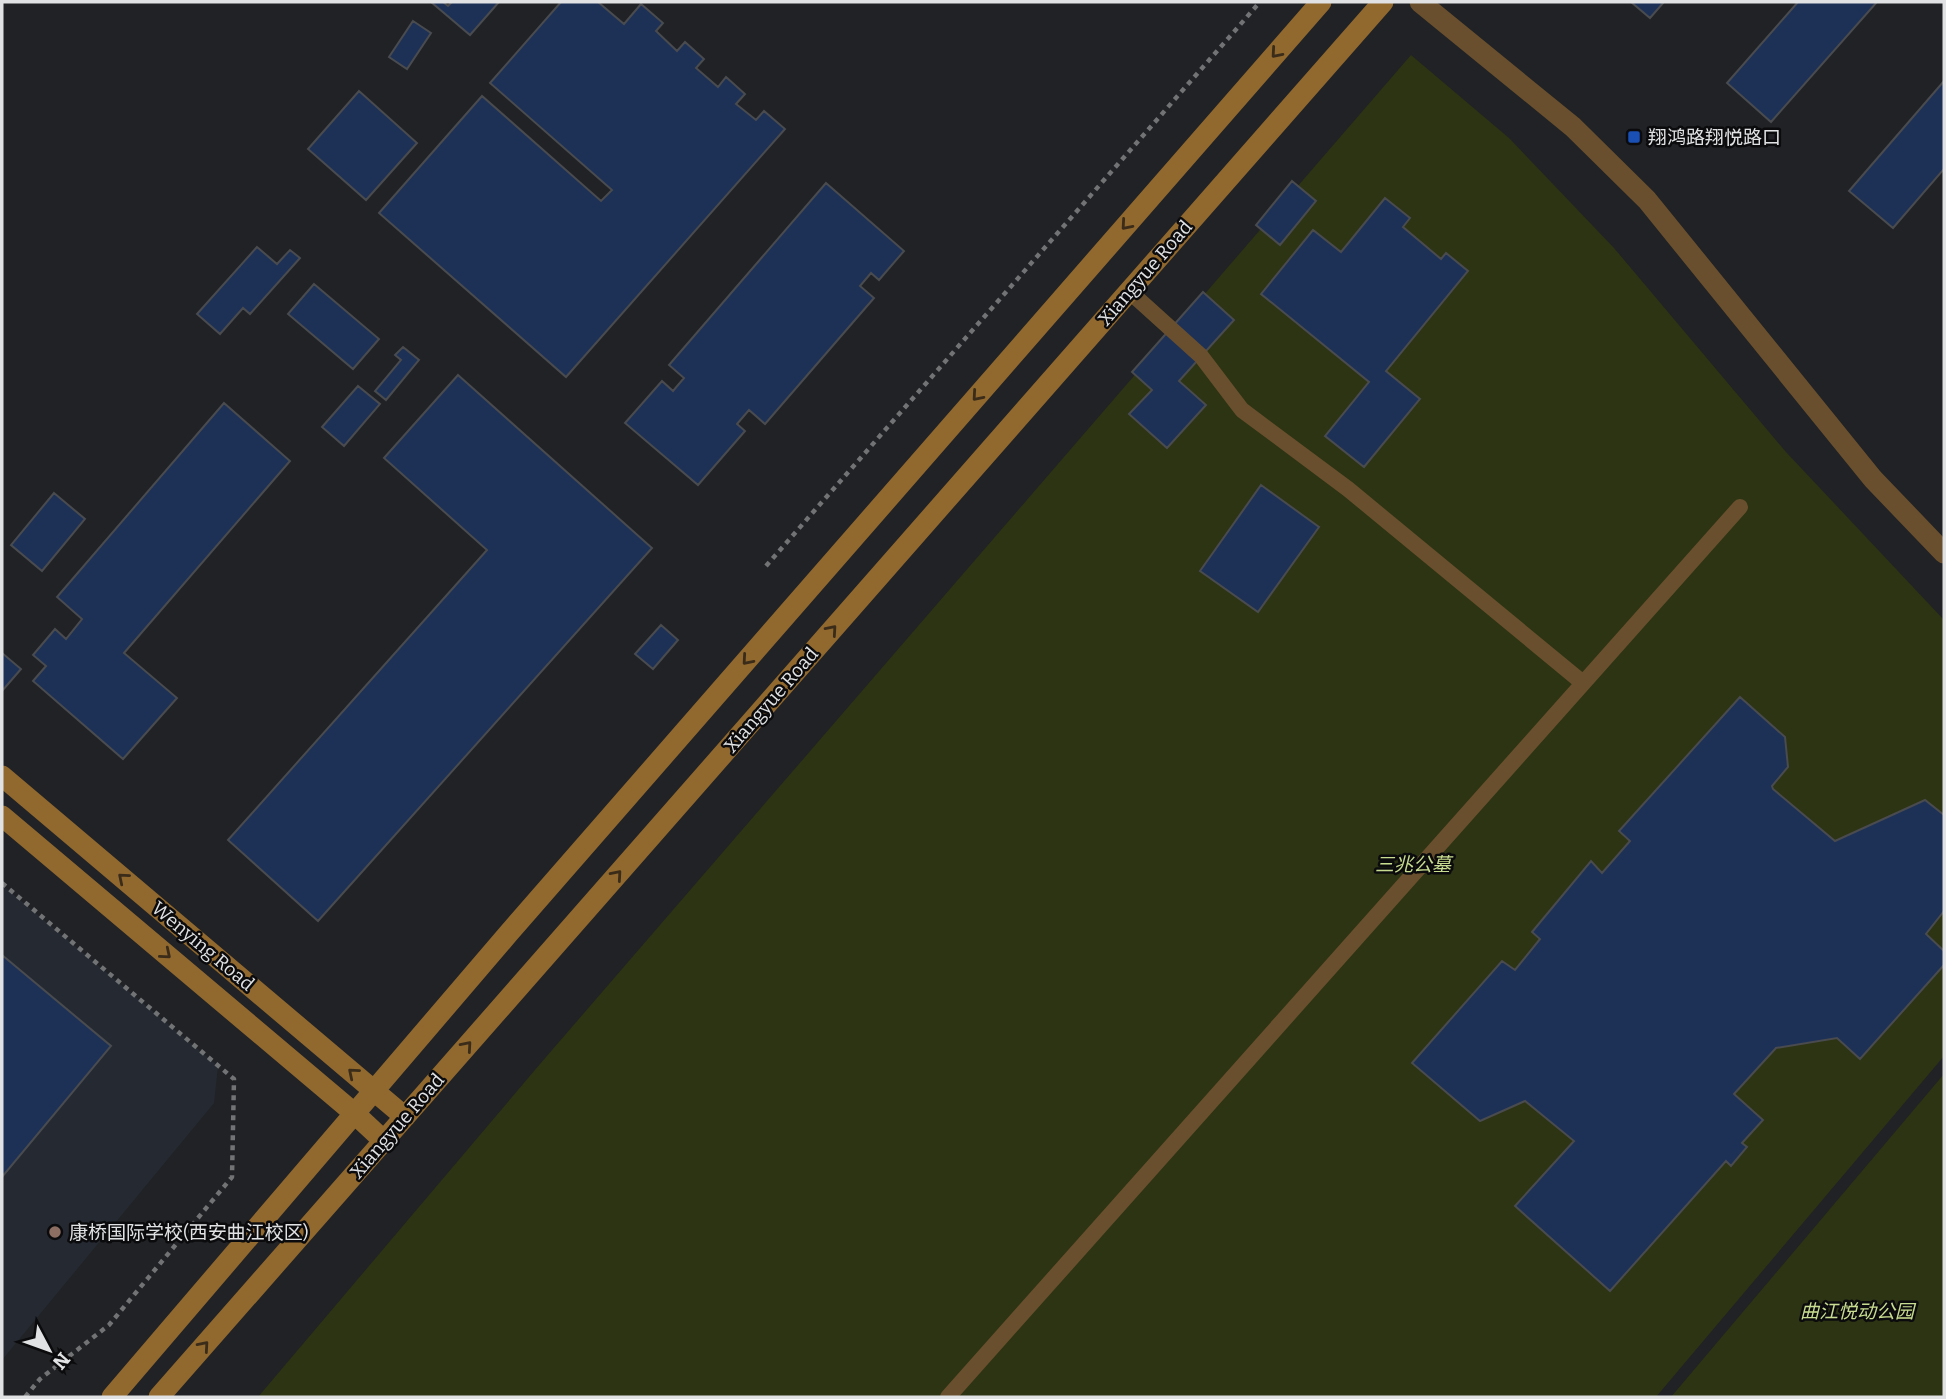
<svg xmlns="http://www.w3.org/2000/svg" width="1946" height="1399" font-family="Bitter,'Noto Sans SC',serif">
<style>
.built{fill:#252a32}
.green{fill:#2c3413}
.building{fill:#1d3157;stroke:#494b4f;stroke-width:2}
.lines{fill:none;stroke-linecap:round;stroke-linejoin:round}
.path{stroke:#717375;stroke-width:4.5;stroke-dasharray:5 5;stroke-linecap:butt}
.lane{stroke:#694f2d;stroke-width:16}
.street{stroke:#694f2d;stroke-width:21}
.secondary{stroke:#91682e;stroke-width:21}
.oneway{stroke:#3a2c19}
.transit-dot{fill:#1a4fb4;stroke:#0b0b0d;stroke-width:2.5}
.education-dot{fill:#8d6e63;stroke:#0b0b0d;stroke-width:2.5}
.labels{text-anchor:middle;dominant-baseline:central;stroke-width:5;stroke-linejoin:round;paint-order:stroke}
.poi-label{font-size:19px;fill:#e0e2e4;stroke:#0b0b0d;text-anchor:start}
.street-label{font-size:19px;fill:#e0e2e4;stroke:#0b0b0d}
.park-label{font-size:19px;font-style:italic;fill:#c8dd8f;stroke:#0b0b0d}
</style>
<rect width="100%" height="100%" fill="#202225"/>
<path class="built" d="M 2,885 L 218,1066 L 214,1103 L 2,1360 Z"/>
<path class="green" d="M 1411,55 L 1509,138 L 1614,248 L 1786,452 L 1944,620 L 1944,1056 L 1656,1397 L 258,1397 L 540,1064 Z
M 1944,1074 L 1944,1397 L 1671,1397 Z"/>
<path class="building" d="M 431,2 L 443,2 L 448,6 L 452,2 L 499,2 L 470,35 Z
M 561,2 L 598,2 L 624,24 L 641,4 L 663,23 L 656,31 L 677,51 L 685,42 L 704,59 L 696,68 L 718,87 L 726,77 L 745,94 L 736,104 L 756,120 L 764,111 L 785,129 L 566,377 L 379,213 L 482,96 L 601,201 L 612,190 L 490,83 Z
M 1631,2 L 1664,2 L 1650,18 Z
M 1798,2 L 1877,2 L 1771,122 L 1727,83 Z
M 413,21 L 431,33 L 407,69 L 389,57 Z
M 1944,81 L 1944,169 L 1893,228 L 1849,191 Z
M 359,91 L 417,143 L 366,200 L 308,149 Z
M 1292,181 L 1316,201 L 1280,245 L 1256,225 Z
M 826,183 L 904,251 L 879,280 L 871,273 L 860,286 L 874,298 L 765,424 L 749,410 L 737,424 L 745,431 L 698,485 L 625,423 L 662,381 L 673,391 L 684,378 L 669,365 Z
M 1385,198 L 1410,218 L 1403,227 L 1441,259 L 1446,253 L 1468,271 L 1386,371 L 1420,399 L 1364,467 L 1325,436 L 1369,382 L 1261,294 L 1313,230 L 1341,252 Z
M 257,247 L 277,264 L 290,250 L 300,258 L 250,314 L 243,308 L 220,334 L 197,314 Z
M 314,284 L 379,339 L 353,369 L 288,314 Z
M 1203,292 L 1234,320 L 1179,381 L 1206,405 L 1167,448 L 1129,414 L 1152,390 L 1132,372 Z
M 403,347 L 419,360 L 386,400 L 375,391 L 401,360 L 395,355 Z
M 458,375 L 652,548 L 318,921 L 228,840 L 487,550 L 384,458 Z
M 358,386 L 380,404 L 344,446 L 322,427 Z
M 224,403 L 290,461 L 124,653 L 177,698 L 123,759 L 33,681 L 46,666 L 33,655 L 55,629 L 66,639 L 82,619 L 57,597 Z
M 1261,485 L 1319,527 L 1258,612 L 1200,571 Z
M 54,493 L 85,519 L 42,571 L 11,545 Z
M 661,625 L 678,640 L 653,669 L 635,654 Z
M 2,653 L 21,669 L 2,691 Z
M 1740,697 L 1785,737 L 1788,767 L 1772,786 L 1773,789 L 1835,841 L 1925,800 L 1944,815 L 1944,911 L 1926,934 L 1944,951 L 1944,965 L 1860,1059 L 1837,1038 L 1776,1048 L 1734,1094 L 1763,1120 L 1742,1143 L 1747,1147 L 1731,1166 L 1726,1161 L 1610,1291 L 1515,1206 L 1574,1141 L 1525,1101 L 1480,1121 L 1412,1063 L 1502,961 L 1515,970 L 1540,939 L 1532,932 L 1591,861 L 1602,873 L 1630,841 L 1619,831 Z
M 2,955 L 111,1046 L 2,1177 Z"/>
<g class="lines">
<path class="path" d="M 766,566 L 1260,2
M 2,883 L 234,1079 L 232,1177 L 109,1325 L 40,1379 L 25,1397"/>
<path class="lane" d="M 1129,291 L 1201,356 L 1242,410 L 1348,489 L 1583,683
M 948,1397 L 1740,507"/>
<path class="street" d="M 1420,2 L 1573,127 L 1647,200 L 1873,479 L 1944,553"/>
<path class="secondary" d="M 2,776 L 405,1117
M 2,816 L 354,1113 L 384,1141
M 112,1397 L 508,934 L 1321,2
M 159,1397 L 1383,2"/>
</g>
<defs><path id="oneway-chevron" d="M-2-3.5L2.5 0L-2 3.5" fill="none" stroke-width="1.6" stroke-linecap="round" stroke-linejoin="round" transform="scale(1.75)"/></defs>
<g class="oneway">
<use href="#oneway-chevron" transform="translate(1276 53) rotate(131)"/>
<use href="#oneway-chevron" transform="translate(1126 225) rotate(131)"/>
<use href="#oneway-chevron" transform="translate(977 396) rotate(131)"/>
<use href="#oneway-chevron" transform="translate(832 630) rotate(-49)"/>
<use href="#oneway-chevron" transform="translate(747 660) rotate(131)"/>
<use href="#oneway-chevron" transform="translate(617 875) rotate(-49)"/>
<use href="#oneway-chevron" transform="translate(123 878) rotate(-140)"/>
<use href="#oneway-chevron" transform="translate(166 954) rotate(40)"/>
<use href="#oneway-chevron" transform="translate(467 1046) rotate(-49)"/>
<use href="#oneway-chevron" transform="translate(353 1073) rotate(-140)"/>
<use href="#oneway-chevron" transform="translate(204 1346) rotate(-49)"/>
</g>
<rect class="transit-dot" x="1627" y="130" width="14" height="14" rx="3.5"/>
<circle class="education-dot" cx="55" cy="1232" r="7"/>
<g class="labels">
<g class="poi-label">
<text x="1648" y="137">翔鸿路翔悦路口</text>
<text x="69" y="1232">康桥国际学校(西安曲江校区)</text>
</g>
<g class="street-label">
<text transform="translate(1145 273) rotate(-49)">Xiangyue Road</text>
<text transform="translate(771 700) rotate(-49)">Xiangyue Road</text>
<text transform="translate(203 946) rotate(40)">Wenying Road</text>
<text transform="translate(397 1126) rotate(-49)">Xiangyue Road</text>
</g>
<g class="park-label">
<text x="1413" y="864">三兆公墓</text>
<text x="1857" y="1311">曲江悦动公园</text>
</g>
</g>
<rect width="1946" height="1399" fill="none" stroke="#e0e2e4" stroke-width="7"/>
<g transform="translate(49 1350) rotate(131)" stroke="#0b0b0d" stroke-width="5" paint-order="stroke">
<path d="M0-5L12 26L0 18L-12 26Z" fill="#e0e2e4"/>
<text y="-10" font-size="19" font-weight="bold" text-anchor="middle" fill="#e0e2e4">N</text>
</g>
</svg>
